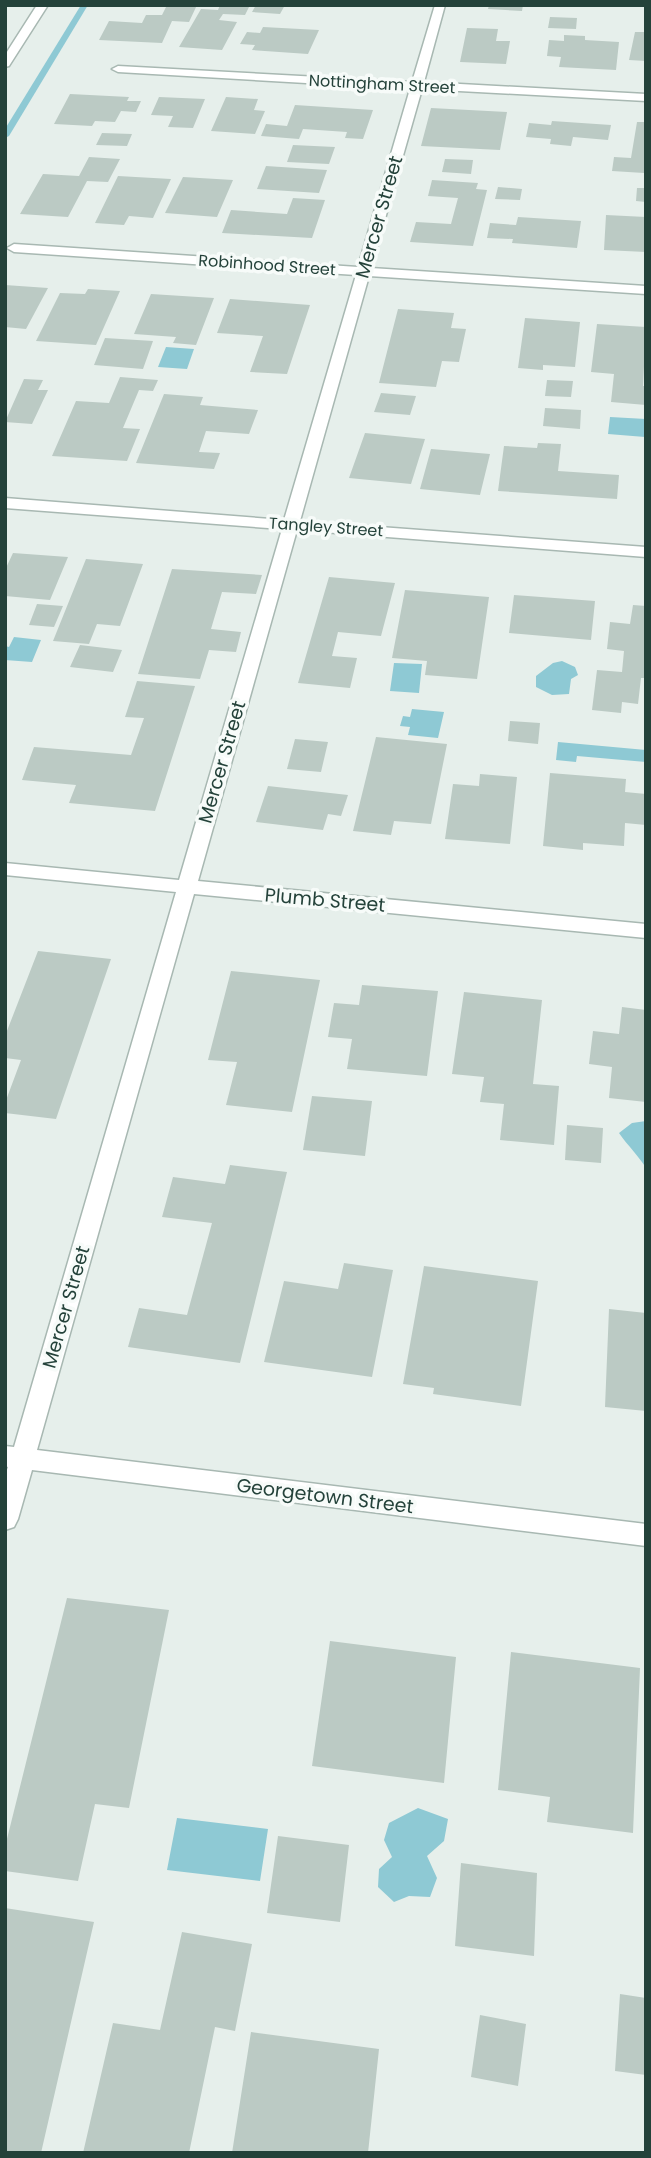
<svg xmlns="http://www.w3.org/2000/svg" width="651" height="2158" font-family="Poppins,sans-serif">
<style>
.water{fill:#8ec9d4}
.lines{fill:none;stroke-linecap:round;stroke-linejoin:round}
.stream{fill:#8ec9d4;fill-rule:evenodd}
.building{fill:#bbcac4}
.street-casing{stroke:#a8b8b2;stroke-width:3}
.street{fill:#fff;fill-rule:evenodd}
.labels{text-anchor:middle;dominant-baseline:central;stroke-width:7;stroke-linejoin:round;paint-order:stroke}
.far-street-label{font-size:16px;fill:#24423a;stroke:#f7fbf9}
.street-label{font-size:19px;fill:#24423a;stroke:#f7fbf9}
</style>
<rect width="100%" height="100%" fill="#e6efeb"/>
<path class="water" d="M 166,347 L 194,349 L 187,369 L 158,367 Z
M 610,417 L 646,419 L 645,437 L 608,434 Z
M 14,637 L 41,640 L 32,662 L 5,660 L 5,646 L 9,647 Z
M 562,661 L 575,667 L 578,675 L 571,679 L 569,694 L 552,695 L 536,687 L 536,676 L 553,663 Z
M 394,663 L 422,664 L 419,693 L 390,691 Z
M 412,709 L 444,712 L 438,738 L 408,735 L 410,727 L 400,726 L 403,716 L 410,717 Z
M 558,742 L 646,750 L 646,762 L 577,756 L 576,762 L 556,760 Z
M 646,1121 L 646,1168 C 638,1155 628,1146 619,1133 L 632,1123 Z
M 418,1808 L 448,1819 L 444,1841 L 427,1856 L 437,1878 L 430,1897 L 409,1896 L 394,1902 L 378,1887 L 379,1869 L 392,1857 L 384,1840 L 389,1823 Z
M 177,1818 L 268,1829 L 260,1881 L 167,1870 Z"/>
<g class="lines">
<path class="stream" d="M 81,5 L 88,5 L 9,136 L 5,138 L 5,129 Z"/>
</g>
<path class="building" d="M 167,5 L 197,5 L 189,22 L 172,21 L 162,43 L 99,40 L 109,21 L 142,23 L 146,15 L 162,15 Z
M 220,5 L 250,5 L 245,15 L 223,14 L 219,20 L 237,22 L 222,50 L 179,47 L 201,9 L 218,10 Z
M 256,5 L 285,5 L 280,14 L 252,12 Z
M 489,5 L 523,5 L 522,11 L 488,9 Z
M 550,17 L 577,18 L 576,29 L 548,28 Z
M 263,27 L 319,30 L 308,54 L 252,50 L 255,45 L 240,44 L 247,32 L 260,33 Z
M 467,28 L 498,29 L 496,41 L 510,41 L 506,64 L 460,62 Z
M 635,32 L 646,32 L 646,61 L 629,60 Z
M 564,35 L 585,36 L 585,40 L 619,42 L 616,70 L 559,67 L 561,57 L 547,56 L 549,40 L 564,41 Z
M 70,94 L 129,97 L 127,101 L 141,101 L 136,112 L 121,111 L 115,122 L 95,121 L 92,126 L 54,124 Z
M 159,97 L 205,99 L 193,128 L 168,127 L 173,116 L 151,115 Z
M 226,97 L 258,99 L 254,110 L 265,111 L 255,134 L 211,131 Z
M 295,105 L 373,110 L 363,139 L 345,138 L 347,132 L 303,129 L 299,139 L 261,136 L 266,124 L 287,126 Z
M 431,108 L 507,112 L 500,150 L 421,146 Z
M 552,121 L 611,125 L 608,140 L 573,137 L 571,146 L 550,144 L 551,139 L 526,137 L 529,123 L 551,125 Z
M 637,122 L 646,122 L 644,173 L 612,171 L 614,157 L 631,158 Z
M 102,133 L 132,134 L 127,146 L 96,145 Z
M 293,145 L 335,147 L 329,164 L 287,162 Z
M 89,157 L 120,159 L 108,182 L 87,181 L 68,217 L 20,214 L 43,174 L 79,176 Z
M 445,159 L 473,160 L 471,174 L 442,172 Z
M 266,166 L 327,170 L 319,193 L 257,189 Z
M 118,176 L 171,179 L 153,218 L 129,216 L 124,225 L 95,223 Z
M 183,177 L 233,180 L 217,217 L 165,213 Z
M 432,180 L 478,183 L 476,189 L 487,190 L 473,246 L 410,242 L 416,222 L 451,224 L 458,198 L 428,196 Z
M 498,187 L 522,189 L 520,200 L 495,199 Z
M 637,188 L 646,188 L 646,202 L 636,201 Z
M 293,198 L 325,200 L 312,238 L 222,233 L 231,210 L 287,214 Z
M 606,215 L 646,217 L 646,252 L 604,250 Z
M 518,217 L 581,221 L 577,248 L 512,243 L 513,239 L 487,238 L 490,223 L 516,225 Z
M 5,285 L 48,288 L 26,329 L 5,327 Z
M 88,289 L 120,291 L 96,345 L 36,341 L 60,293 L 85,294 Z
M 151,294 L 214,298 L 196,345 L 173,343 L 176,337 L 134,334 Z
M 230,299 L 310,305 L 287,374 L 250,372 L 263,336 L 217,333 Z
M 398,309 L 454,313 L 451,328 L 466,329 L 459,362 L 442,361 L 436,387 L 379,383 Z
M 525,318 L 580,322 L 575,367 L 543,365 L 543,370 L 518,368 Z
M 597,324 L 646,327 L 643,386 L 646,386 L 646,405 L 611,402 L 614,374 L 591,372 Z
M 105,338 L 153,341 L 143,369 L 94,365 Z
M 120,377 L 158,380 L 153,391 L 139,390 L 123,428 L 140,429 L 127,461 L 52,456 L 76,401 L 109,403 Z
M 24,379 L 43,380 L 38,390 L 48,390 L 32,424 L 5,422 Z
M 547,380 L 573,381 L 571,397 L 545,396 Z
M 381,393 L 416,396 L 410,415 L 374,412 Z
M 164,394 L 203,397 L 200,405 L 258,410 L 249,434 L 206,431 L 199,452 L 220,453 L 214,469 L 136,463 Z
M 545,408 L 581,410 L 580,429 L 543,426 Z
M 365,433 L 425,439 L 411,484 L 349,478 Z
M 538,443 L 561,444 L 558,471 L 619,475 L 617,499 L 498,491 L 504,446 L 537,448 Z
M 431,449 L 490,454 L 480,495 L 420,489 Z
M 13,553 L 68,557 L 50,600 L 5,596 L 5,570 Z
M 86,559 L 143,564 L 120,626 L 97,624 L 89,644 L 53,641 Z
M 172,569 L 262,575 L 256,594 L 222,592 L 211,629 L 241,632 L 236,652 L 209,650 L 200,679 L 138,674 Z
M 329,577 L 395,583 L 381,636 L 338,632 L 332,656 L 357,658 L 350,688 L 298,683 Z
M 405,590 L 489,597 L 477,679 L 425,675 L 427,661 L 392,658 Z
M 514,595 L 595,601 L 591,640 L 509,633 Z
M 37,604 L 63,606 L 54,627 L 29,625 Z
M 633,605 L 646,606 L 646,678 L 641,678 L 638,704 L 622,702 L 621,713 L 592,710 L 597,670 L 622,672 L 624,651 L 607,649 L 610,622 L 630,624 Z
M 80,645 L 122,650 L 113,672 L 70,667 Z
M 137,681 L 195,686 L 155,811 L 69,803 L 76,785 L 22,780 L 34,747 L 131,755 L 144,718 L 125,717 Z
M 510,721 L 540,723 L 538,744 L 508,741 Z
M 376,737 L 447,744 L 431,824 L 394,821 L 391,835 L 353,831 Z
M 295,739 L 328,742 L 321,772 L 287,769 Z
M 550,773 L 626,779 L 625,792 L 646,794 L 646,825 L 625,823 L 624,846 L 583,843 L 583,850 L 543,846 Z
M 480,774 L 517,777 L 510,844 L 445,839 L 453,784 L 479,786 Z
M 268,786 L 348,795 L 341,816 L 328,814 L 323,830 L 256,822 Z
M 38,951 L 111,959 L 56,1119 L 5,1113 L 5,1103 L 21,1060 L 5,1058 L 5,1036 Z
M 231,971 L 320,980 L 292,1112 L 226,1105 L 237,1062 L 208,1060 Z
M 362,985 L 438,991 L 427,1076 L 347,1069 L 352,1039 L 328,1037 L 334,1003 L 359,1005 Z
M 464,992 L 542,1000 L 533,1084 L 559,1086 L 554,1145 L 500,1140 L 504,1104 L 480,1102 L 484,1077 L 452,1074 Z
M 622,1007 L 646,1010 L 646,1102 L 609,1098 L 612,1067 L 589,1064 L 593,1031 L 619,1034 Z
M 312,1096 L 372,1101 L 365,1156 L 303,1150 Z
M 567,1125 L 603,1128 L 601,1163 L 565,1160 Z
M 230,1165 L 287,1172 L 240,1363 L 128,1347 L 139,1308 L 187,1315 L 212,1223 L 162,1217 L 173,1177 L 225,1184 Z
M 344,1263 L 393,1270 L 372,1377 L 264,1362 L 284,1281 L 338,1289 Z
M 424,1266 L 538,1281 L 521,1406 L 433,1394 L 434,1388 L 403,1384 Z
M 609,1309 L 646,1313 L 646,1411 L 605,1407 Z
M 67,1598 L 169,1610 L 129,1808 L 95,1804 L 78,1881 L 5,1871 L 5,1847 Z
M 330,1641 L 456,1657 L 444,1783 L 312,1766 Z
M 511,1652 L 640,1668 L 633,1833 L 547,1822 L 550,1797 L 498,1790 Z
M 278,1836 L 349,1845 L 340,1922 L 267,1913 Z
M 461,1863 L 537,1873 L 534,1956 L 455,1946 Z
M 5,1908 L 94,1922 L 41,2153 L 5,2153 Z
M 182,1932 L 252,1944 L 235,2031 L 215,2027 L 189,2153 L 83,2153 L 113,2023 L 160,2030 Z
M 620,1994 L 646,1998 L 646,2075 L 615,2071 Z
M 480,2015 L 526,2024 L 518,2086 L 471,2077 Z
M 251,2032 L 379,2049 L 368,2153 L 232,2153 Z"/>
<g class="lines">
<g class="street-casing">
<path id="street" d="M 37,5 L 48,5 L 9,66 L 5,67 L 5,55 Z
M 435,5 L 445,5 L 424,82 L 646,94 L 646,101 L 422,89 L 371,268 L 646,286 L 646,294 L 369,276 L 300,521 L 646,547 L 646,557 L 297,530 L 198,881 L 646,924 L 646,938 L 194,894 L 37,1450 L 646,1524 L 646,1546 L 32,1470 L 18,1519 L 14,1527 L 5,1530 L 5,1475 L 8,1467 L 5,1466 L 5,1446 L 14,1447 L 176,892 L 5,875 L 5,863 L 179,880 L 282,529 L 5,508 L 5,498 L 284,520 L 356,275 L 14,252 L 7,248 L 14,244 L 358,267 L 410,89 L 118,72 L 112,69 L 118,66 L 412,82 Z"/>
</g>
<use href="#street" class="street"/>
</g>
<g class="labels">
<g class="far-street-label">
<text transform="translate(382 84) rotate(3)">Nottingham Street</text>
<text transform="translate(267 265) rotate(4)">Robinhood Street</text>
<text transform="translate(326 527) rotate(4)">Tangley Street</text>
</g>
<g class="street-label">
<text transform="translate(379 217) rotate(-74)">Mercer Street</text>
<text transform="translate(222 762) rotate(-74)">Mercer Street</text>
<text transform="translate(325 900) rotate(5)">Plumb Street</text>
<text transform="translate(66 1307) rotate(-74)">Mercer Street</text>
<text transform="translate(325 1496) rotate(7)">Georgetown Street</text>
</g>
</g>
<rect width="651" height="2158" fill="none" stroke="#24423a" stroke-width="14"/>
</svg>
